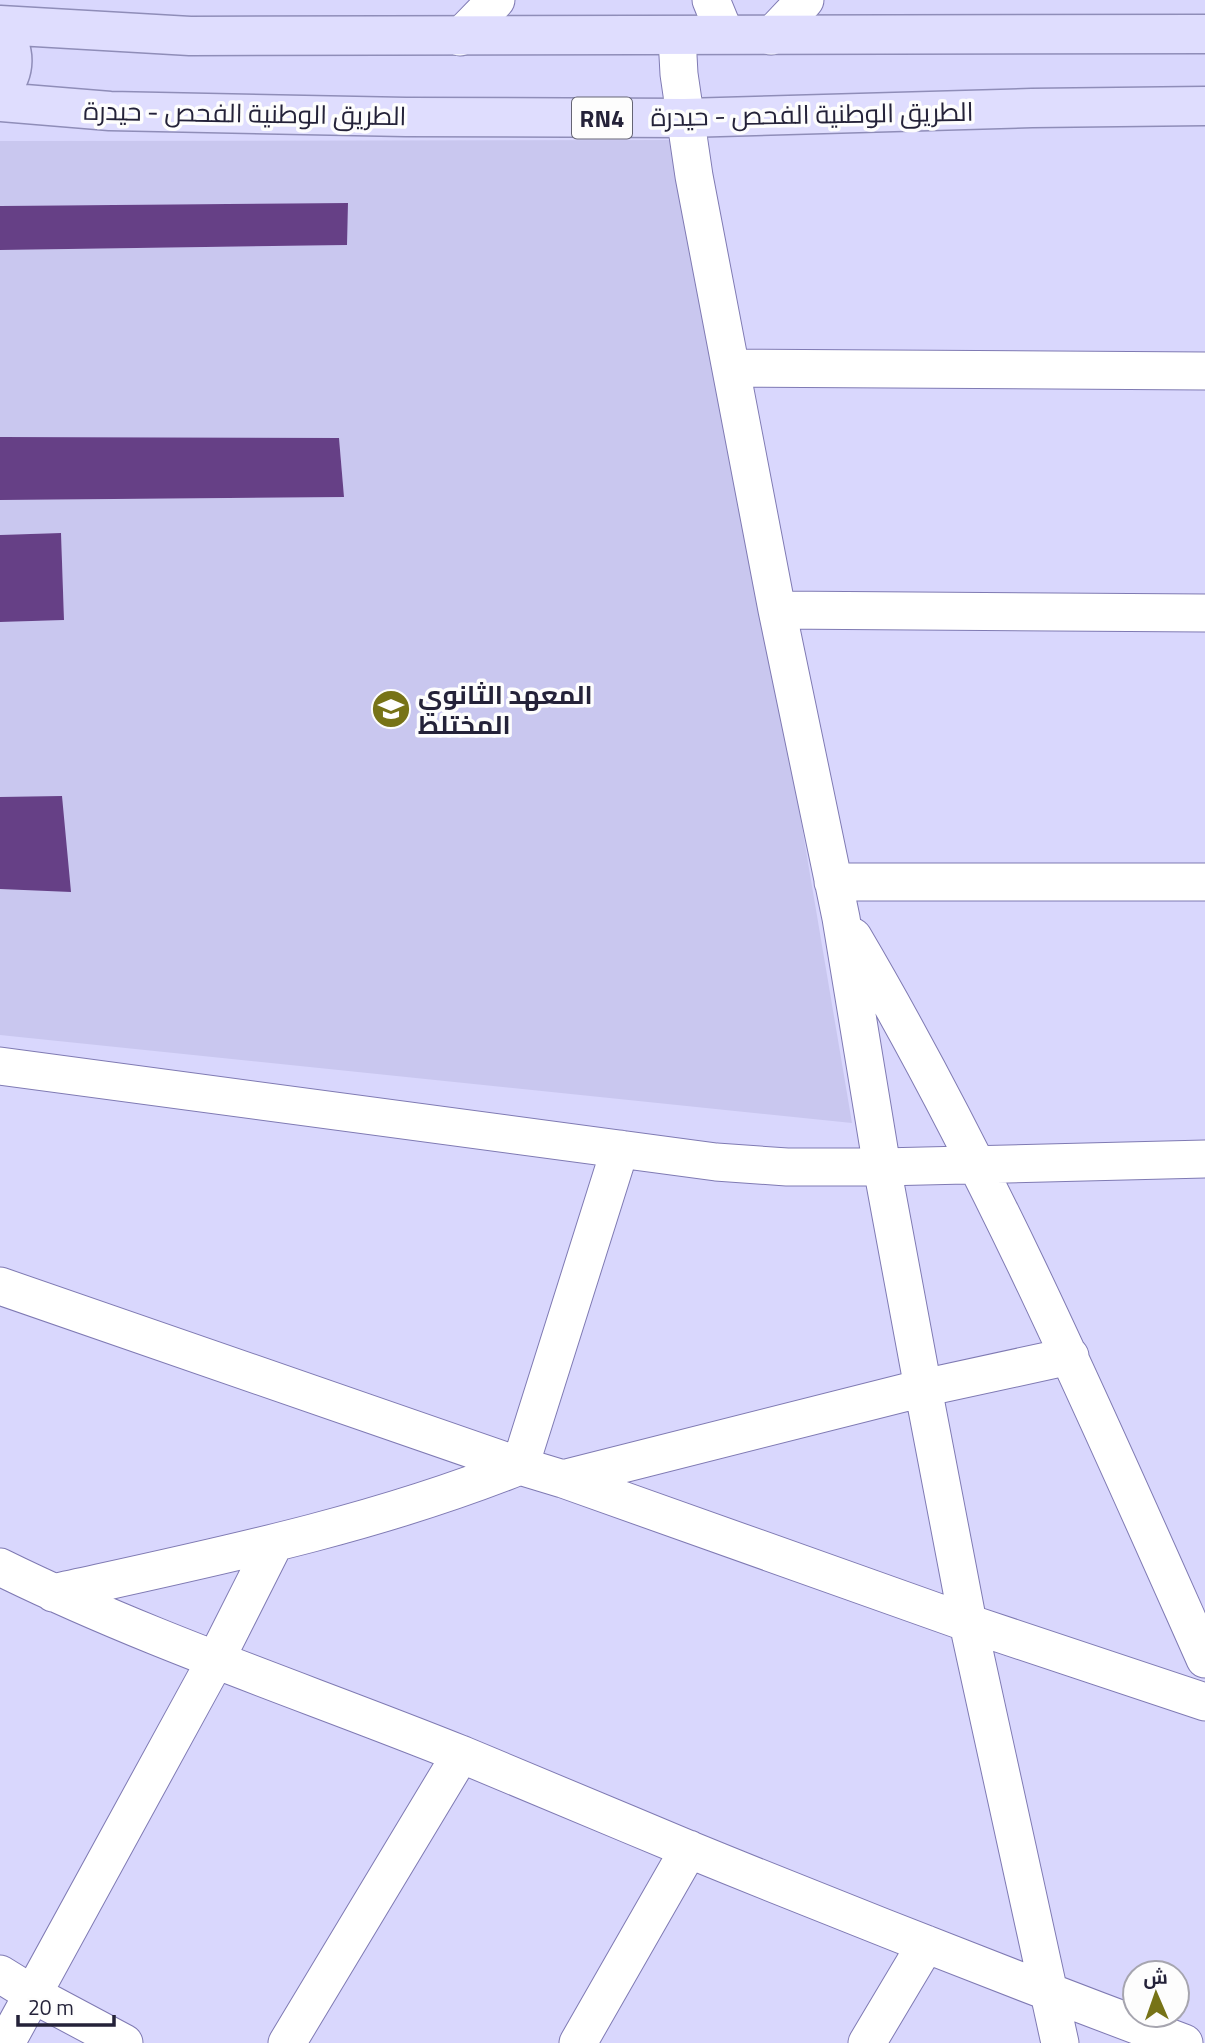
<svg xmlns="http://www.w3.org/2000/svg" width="1205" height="2043" font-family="'Titillium Web',Cairo,sans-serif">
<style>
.built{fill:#c9c7ef}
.building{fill:#664086}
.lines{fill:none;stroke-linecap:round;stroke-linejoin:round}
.minor-casing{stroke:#7f7ab3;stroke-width:39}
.primary-casing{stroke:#8f8db8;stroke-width:41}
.minor{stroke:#fff;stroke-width:37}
.primary{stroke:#dfddfe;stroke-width:38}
.labels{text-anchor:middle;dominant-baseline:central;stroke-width:7;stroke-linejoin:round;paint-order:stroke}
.shield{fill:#fdfdfd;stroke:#656474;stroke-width:2}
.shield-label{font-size:24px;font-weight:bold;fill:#242239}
.street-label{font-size:26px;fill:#242239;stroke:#fdfdfd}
.poi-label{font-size:26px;font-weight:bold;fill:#242239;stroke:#fdfdfd;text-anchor:start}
</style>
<rect width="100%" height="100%" fill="#d9d7fd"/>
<path class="built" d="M 686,140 L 852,1123 L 0,1035 L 0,622 L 64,620 L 61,533 L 0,535 L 0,500 L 344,497 L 339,438 L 0,437 L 0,250 L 346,245 L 348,203 L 0,206 L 0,141 Z"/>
<path class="building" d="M 348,203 L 347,245 L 0,250 L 0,206 Z
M 0,437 L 339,438 L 344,497 L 0,500 Z
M 61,533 L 64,620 L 0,622 L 0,535 Z
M 62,796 L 71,892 L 0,889 L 0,797 Z"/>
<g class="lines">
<g class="minor-casing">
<path id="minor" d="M 711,0 L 725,34
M 771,36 L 805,0
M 460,37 L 496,0
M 677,37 L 679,74 L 694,176 L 777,610 L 841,918 L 882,1167 L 923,1388 L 968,1623 L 1060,2043
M 731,368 L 1205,371
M 777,610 L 1205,613
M 833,882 L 1205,882
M 853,937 C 989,1168 1096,1414 1205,1659
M 0,1066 L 716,1162 L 787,1167 L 882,1167 L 1205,1159
M 0,1286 L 520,1466 L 563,1479 L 968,1623 L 1205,1702
M 563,1479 L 923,1388 L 1070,1356
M 0,1567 C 150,1641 309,1693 463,1755 C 539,1786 613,1818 688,1849 C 852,1916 1018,1981 1184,2043
M 53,1593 C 211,1558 370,1526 520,1466 L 620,1149
M 0,1974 L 34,1995 L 124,2043
M 6,2043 L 215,1661 L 274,1544
M 287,2043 L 461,1754
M 578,2043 L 689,1849
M 867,2043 L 926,1944"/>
</g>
<g class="primary-casing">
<path id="primary" d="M 0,25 L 190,36 L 1205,34
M 0,31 C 17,50 16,72 0,91
M 0,102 L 110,111 L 406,117 L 685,118 L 1032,108 L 1205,106"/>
</g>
<use href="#minor" class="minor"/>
<use href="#primary" class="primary"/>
</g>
<defs>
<g id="school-disc" transform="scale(2.0125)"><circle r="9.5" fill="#777317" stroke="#fdfdfd"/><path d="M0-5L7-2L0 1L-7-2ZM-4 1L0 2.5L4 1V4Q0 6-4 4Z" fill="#fff"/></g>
</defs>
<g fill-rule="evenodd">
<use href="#school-disc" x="391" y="709"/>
</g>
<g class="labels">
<rect class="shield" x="572" y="97.5" width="60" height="41" rx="5"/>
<g class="shield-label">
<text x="602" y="118">RN4</text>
</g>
<g class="street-label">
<text transform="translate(245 113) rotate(1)">الطريق الوطنية الفحص - حيدرة</text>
<text transform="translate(812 114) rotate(-1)">الطريق الوطنية الفحص - حيدرة</text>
</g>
<g class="poi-label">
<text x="418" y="694">المعهد الثانوي<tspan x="418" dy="30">المختلط</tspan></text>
</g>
</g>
<g transform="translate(1156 1994) rotate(358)"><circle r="33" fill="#fdfdfd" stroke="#a6a5af" stroke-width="2"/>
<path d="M0-5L12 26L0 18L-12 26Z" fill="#777317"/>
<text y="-10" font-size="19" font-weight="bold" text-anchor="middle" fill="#242239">ش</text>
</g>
<path d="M18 2015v10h96v-10" fill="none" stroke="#242239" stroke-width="3.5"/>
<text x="28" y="2015" font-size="21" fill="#242239" stroke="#fdfdfd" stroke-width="5" paint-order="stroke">20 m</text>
</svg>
